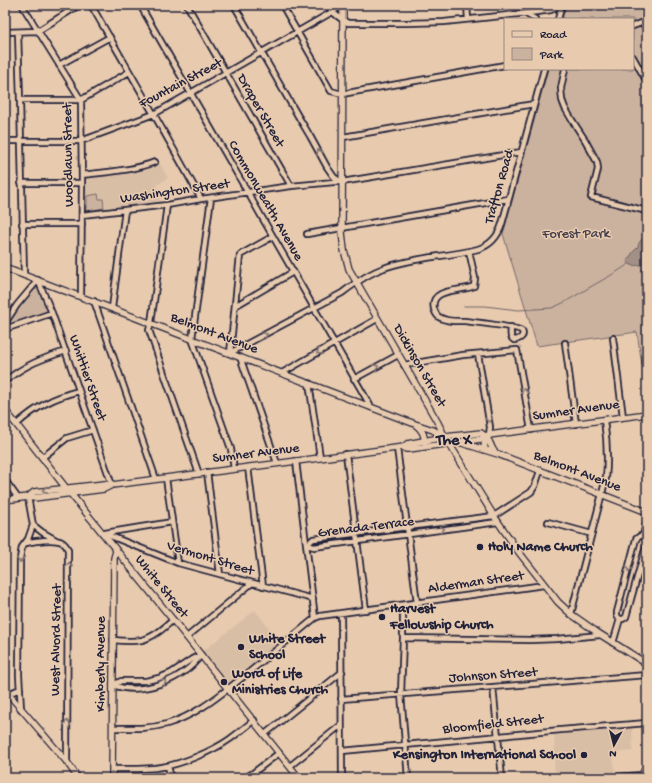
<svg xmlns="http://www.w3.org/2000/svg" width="652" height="783" font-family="'Gochi Hand',sans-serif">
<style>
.built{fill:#d9bea6}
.green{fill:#cbb29e;stroke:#766a6c}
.water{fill:#a28f85;stroke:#6f6367}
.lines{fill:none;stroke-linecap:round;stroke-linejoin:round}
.stream{stroke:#6f6367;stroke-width:1}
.minor-casing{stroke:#22223b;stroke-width:8}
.major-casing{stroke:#22223b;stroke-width:8}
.minor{stroke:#e8cbaf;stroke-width:4.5}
.major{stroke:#e8cbaf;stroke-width:5.5}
.oneway{stroke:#857675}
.poi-dot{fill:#22223b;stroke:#e8cbaf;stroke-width:1.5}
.labels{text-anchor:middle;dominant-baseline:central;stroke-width:3;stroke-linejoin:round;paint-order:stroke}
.street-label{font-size:14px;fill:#22223b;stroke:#e8cbaf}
.park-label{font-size:14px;fill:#443f4f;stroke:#e8cbaf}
.poi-label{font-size:14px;font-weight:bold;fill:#22223b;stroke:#e8cbaf;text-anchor:start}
.quarter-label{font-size:16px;font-weight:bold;fill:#22223b;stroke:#e8cbaf}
</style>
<rect width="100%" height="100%" fill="#e8cbaf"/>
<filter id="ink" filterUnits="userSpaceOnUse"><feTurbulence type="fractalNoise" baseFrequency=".025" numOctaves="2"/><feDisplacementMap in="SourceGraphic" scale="8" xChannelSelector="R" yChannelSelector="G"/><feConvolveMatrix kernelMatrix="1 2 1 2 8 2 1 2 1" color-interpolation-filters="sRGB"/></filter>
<g filter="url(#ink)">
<path class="built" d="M 160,164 L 168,178 L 157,185 L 160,201 L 86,212 L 86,177 L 141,170 Z
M 255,610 L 280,642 L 229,683 L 203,651 Z
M 632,728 L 633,751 L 613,753 L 615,773 L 555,778 L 554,758 L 555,757 L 554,735 Z"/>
<path class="green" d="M 566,5 L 647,5 L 647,364 L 642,365 L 637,332 L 537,346 L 503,234 L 548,69 L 633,69 L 633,19 L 562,19 Z
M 98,194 L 99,199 L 103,199 L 104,208 L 87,211 L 87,196 Z
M 36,289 L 41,290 L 48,309 L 48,312 L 11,325 L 10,325 L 8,323 L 9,321 C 14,313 27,291 36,289 Z"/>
<path class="water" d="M 647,235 L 647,268 L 641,272 L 645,265 C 638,264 632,269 627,261 L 633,252 L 638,247 C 638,242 643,238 647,235 Z"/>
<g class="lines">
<path class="stream" d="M 464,306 L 485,306 L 518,310 L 552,308 L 565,302 L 592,286 L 615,273 L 629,264"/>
<g class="minor-casing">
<path id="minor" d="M 22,5 L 81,100 L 82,183 L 81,296
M 91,5 C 128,69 166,134 201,199
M 140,5 L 371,407
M 187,5 L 291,186
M 234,5 L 298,116 L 310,136 L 327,167 L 334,177 L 341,182
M 282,5 L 331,91 L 342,94 L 505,65
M 328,5 L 332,12
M 467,5 L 468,19
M 332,12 C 338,16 342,20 348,23 L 407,23 L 444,22 L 537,12 L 551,10 L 561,5
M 526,14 L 535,19
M 558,19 L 562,5
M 633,26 L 647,21
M 5,32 L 38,31 L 79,5
M 18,32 L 20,100 L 24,275
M 633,57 L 647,82
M 59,65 L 110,37
M 565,69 L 561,88 L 562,100 L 565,108 L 572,120 L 585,140 L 597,162 L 598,169 L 591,197 L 647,211
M 20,100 L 81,100 L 129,72
M 343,137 L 534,104
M 5,141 L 81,141 L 154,114 L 332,12 L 343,5
M 82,175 C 106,172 132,171 155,162
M 21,183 L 82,183
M 211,198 L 192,339 L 231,449 L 234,469
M 167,205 L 151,323 L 149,330 L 185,434 L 199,474
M 82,215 L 167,205 L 201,199 L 291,186 L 334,182 L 342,182 L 521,152
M 22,224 L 82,224
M 307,234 L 508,199
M 469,251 L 475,278 L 474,286 C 463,292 429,287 434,309 C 435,312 437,317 441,318 C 448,322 457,321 465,321 C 473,322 519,327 522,331 C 525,337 518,340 514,340 C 509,337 511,332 511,327
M 94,301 L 156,479
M 235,306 L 293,272
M 112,308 L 125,210
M 5,323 L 17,305 L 38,280 L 52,313 L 112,485
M 5,329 L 52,313
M 613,338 L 623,417
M 565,343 L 576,424
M 230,353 L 342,293 C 355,283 369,273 384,268 C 414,257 448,257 478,249 C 491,245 498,237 502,224 L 544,69
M 230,353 L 240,255 L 272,237
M 478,354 L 490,427 L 489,435
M 240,357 L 277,463
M 404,365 L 463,355 L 517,350 L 531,430
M 282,373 L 377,319
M 354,379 L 398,355
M 5,381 C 25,365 41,359 66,351
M 309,383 L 320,457
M 17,424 C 36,407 54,397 79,391
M 397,448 L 417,603
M 346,454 L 366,610
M 43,457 L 67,438 L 93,430
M 296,461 L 315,618
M 248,467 L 263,586
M 207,472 L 220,574
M 166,478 L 178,563
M 5,480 L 18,498
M 548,522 L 592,534
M 33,525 L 42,532 L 56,540
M 103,533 L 178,563 L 313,599
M 105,533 L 172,522
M 26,543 C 34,541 54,538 62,542 C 65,544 67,547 68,550 L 67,762
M 307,545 L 313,539 L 494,516 L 531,492 L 535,486 L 540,471
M 307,545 L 314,547 L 498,522
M 403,605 L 403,638 L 401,694 L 408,778
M 341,613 L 342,778
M 571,614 L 606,478 C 608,458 607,439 604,420
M 620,619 L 623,619 L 626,617 L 647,542 L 646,539 L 643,536 L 647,520
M 187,637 L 252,583
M 403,638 L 530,640 L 557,639 L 600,635
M 113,640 C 122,641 133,642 142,640 C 154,637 164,628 173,620
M 613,643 L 620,619 L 617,616 L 617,612 L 636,539 L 640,536 L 643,536
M 113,685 C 142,696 183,680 201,655
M 113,685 L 121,681 L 146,681 L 159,678 L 171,673 L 192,659 L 201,655
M 493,687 L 502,778
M 8,694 L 20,689
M 341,699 L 647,675
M 21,709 L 19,675 L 20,559 L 22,547 L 28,539 L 33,525 L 28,497
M 113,728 C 131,728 149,729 167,724 C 198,715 222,693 247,674 C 270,655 293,636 315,618 L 320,616 L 544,585
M 265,734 L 342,672
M 342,751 L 561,730 L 647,723
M 168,766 L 171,778
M 290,766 L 341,725
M 112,769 C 129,769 145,770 162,767 C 182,764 213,751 230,739 C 238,733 246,727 254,720
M 245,778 L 253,773 L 279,753
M 604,778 L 642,775"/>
</g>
<g class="major-casing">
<path id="major" d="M 343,5 L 342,232 L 344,250 L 349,269 L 438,423 L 445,437 L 494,516 L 518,551 L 558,602 L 571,614 L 598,633 L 647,664
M 5,268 L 415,424 L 433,430 L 445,437
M 5,410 L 66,488 L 173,620 L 299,778
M 416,425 C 423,430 424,435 425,443
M 487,439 C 492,443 490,449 496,453
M 462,443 L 498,454 L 647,512
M 404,447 L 406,449 L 409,449 L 481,439 L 485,436 L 489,435 L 647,414
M 485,450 L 484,441 L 489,436
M 28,497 L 34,492 L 104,484 L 111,485
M 5,500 L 28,497 L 34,498 L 104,489 L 112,485 L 404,447 L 407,444 L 445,437 L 481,433 L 485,436
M 5,690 L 67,762 L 78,778
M 112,778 L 114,558 L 116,551
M 641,778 L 647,764"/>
</g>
<use href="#minor" class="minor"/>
<use href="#major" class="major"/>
</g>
<defs><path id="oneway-chevron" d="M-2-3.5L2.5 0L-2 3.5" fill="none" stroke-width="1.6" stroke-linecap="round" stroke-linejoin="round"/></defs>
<g class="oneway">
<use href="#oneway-chevron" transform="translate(319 152) rotate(-119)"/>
<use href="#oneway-chevron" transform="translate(265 335) rotate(-29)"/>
<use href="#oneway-chevron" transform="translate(319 352) rotate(150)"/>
<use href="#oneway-chevron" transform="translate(376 367) rotate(-29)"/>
<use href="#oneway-chevron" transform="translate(524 391) rotate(-100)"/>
<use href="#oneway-chevron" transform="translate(489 420) rotate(81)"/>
<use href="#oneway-chevron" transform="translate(45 490) rotate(172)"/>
<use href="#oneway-chevron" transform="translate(442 529) rotate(-7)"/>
<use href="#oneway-chevron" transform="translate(20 560) rotate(92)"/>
<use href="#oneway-chevron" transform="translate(69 565) rotate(-89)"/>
<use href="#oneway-chevron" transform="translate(629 569) rotate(105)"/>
<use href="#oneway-chevron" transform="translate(164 682) rotate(-22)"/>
<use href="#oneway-chevron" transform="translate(67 723) rotate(-89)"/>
</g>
</g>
<g class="poi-dot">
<circle cx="480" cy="547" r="4"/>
<circle cx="382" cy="617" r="4"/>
<circle cx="241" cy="647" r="4"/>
<circle cx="224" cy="682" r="4"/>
<circle cx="584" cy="755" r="4"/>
</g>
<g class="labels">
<g class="street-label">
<text transform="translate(181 84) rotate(-28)">Fountain Street</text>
<text transform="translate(260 111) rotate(60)">Draper Street</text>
<text transform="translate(69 155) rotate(-91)">Woodlawn Street</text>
<text transform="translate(500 187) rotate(-74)">Trafton Road</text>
<text transform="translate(175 192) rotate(-8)">Washington Street</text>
<text transform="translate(265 201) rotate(60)">Commonwealth Avenue</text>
<text transform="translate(214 334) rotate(21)">Belmont Avenue</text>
<text transform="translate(419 366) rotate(60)">Dickinson Street</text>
<text transform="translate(87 378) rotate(71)">Whittier Street</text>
<text transform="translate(576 411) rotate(-8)">Sumner Avenue</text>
<text transform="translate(256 454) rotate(-7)">Sumner Avenue</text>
<text transform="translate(577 472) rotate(21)">Belmont Avenue</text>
<text transform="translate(366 528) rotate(-7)">Grenada Terrace</text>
<text transform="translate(210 559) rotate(17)">Vermont Street</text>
<text transform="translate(476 583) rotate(-8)">Alderman Street</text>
<text transform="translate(161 587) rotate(51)">White Street</text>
<text transform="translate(57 640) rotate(-89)">West Alvord Street</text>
<text transform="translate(101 664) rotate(-90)">Kimberly Avenue</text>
<text transform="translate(493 676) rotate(-4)">Johnson Street</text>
<text transform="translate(493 725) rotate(-6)">Bloomfield Street</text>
</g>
<g class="park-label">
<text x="576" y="234">Forest Park</text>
</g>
<g class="poi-label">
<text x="488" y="547">Holy Name Church</text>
<text x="390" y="609">Harvest<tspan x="390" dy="16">Fellowship Church</tspan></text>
<text x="249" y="639">White Street<tspan x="249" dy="16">School</tspan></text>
<text x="232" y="674">Word of Life<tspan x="232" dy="16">Ministries Church</tspan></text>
<text x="576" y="755" text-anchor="end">Kensington International School</text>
</g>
<g class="quarter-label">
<text x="454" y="441">The X</text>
</g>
</g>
<rect width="652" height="783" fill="none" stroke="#e8cbaf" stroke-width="20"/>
<rect x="10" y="10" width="632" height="763" fill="none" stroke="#22223b" stroke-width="1.5" filter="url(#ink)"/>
<rect x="504" y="18" width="130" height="52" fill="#e8cbaf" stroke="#998781"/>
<rect x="512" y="31" width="20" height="6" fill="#e8cbaf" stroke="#998781"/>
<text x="540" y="38" font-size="12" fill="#22223b">Road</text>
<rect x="512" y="48" width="20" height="12" fill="#cbb29e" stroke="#998781"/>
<text x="540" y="58" font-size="12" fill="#22223b">Park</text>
<g transform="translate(614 745) rotate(187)" stroke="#e8cbaf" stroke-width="3" paint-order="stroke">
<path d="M0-3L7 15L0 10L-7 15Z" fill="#22223b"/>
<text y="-6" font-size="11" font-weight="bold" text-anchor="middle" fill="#22223b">N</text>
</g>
</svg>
